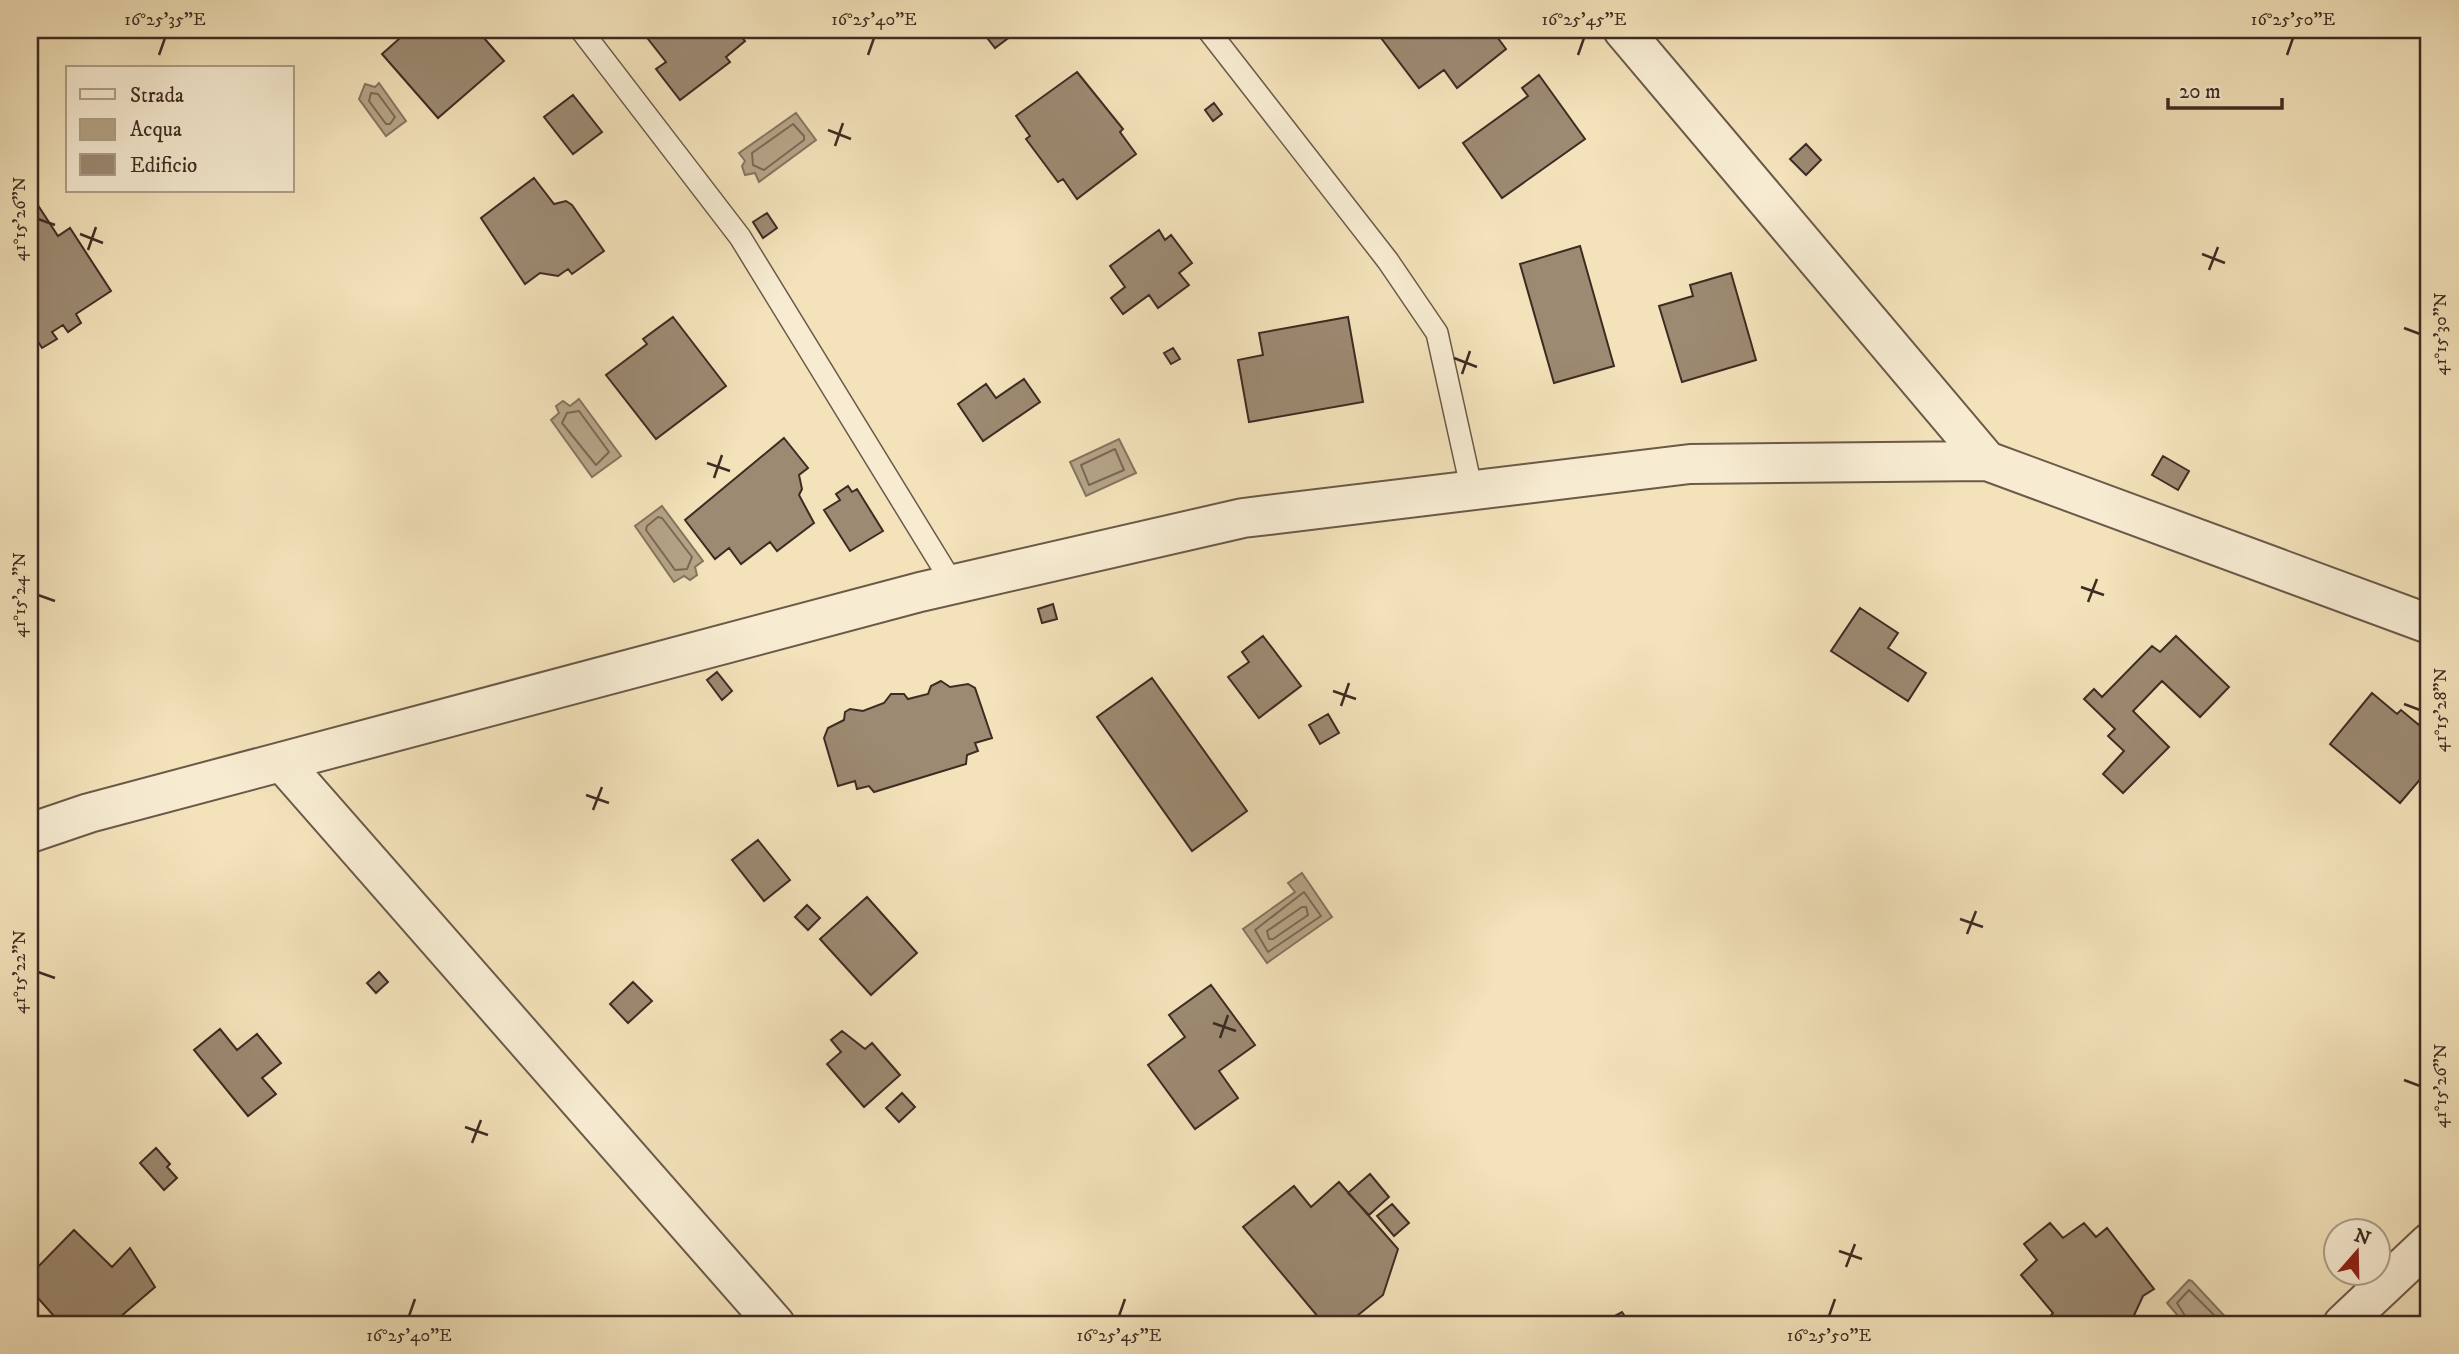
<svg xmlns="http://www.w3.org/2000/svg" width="2459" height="1354" font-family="'IM FELL DW Pica',serif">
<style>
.water{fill:#b5a487;stroke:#85745f;stroke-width:2}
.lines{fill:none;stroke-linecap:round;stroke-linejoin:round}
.shore{stroke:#7a6855;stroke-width:2}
.building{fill:#9c8a72;stroke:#3e2b23;stroke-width:2}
.lane-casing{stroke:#6b5949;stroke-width:24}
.street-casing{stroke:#6b5949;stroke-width:42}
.lane{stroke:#f7ecd2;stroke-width:21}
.street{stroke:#f7ecd2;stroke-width:38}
.ticks{fill:none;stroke:#3e2b23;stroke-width:2.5}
.neatline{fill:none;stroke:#3e2b23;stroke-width:2.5}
.ticks-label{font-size:18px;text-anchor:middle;fill:#3e2b23}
</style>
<rect width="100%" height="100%" fill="#f3e2ba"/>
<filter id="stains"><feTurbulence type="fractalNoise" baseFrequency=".00286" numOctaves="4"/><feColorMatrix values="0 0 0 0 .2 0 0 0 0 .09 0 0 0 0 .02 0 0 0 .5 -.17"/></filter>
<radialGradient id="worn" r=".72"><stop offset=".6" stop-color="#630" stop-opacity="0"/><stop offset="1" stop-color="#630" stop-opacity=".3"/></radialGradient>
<path class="water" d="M 379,83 L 406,121 L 386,136 L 359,99 L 365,84 L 375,87 Z
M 796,113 L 816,140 L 759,182 L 755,173 L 745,175 L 742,166 L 745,161 L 739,153 Z
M 579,399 L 621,456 L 592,477 L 551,420 L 559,413 L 556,406 L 563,401 L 570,406 Z
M 1119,439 L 1136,473 L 1086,496 L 1070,462 Z
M 662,506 L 703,561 L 695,567 L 697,575 L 690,580 L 684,576 L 674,582 L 635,526 Z
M 1302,873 L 1332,917 L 1267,963 L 1243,929 L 1295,892 L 1288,883 Z
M 2189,1280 L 2192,1281 L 2232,1324 L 2185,1324 L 2167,1303 Z"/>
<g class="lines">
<path class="shore" d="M 371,93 L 378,94 L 395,117 L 390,124 L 386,124 L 369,101 Z
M 793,124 L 804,136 L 804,140 L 764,170 L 753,165 L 752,153 Z
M 579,411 L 609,452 L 596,465 L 562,423 L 567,413 Z
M 1115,449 L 1124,470 L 1089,485 L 1081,465 Z
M 658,517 L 662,518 L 692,557 L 687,569 L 675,570 L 646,530 L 647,526 Z
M 1304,892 L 1321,916 L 1268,952 L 1255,930 Z
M 1302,907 L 1306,907 L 1308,915 L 1273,939 L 1269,939 L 1267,931 Z
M 2190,1324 L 2177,1303 L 2189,1290 L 2223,1324"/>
</g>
<path class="building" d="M 477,30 L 504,61 L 438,118 L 382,54 L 409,30 Z
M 641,30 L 736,30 L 745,41 L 726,57 L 730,62 L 680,100 L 656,69 L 666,62 Z
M 981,30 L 1019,30 L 995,48 Z
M 1375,30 L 1492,30 L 1506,49 L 1457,88 L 1444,70 L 1419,88 Z
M 1077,72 L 1123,129 L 1120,132 L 1136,154 L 1077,199 L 1063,179 L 1058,182 L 1026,139 L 1030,136 L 1016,116 Z
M 1539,75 L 1585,139 L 1502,198 L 1463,143 L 1528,96 L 1522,88 Z
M 573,95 L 602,132 L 573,154 L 544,117 Z
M 1214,103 L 1222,114 L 1213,121 L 1205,110 Z
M 1806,144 L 1821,160 L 1806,175 L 1790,159 Z
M 534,178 L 554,204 L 566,201 L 572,205 L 604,251 L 572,274 L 568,269 L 558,276 L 540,273 L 525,284 L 481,218 Z
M 30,193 L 58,236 L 70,228 L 111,291 L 76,314 L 81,323 L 68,332 L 63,325 L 52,332 L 57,339 L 42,348 L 30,329 Z
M 767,213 L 777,228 L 763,238 L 753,222 Z
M 1159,230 L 1165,240 L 1171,235 L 1192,263 L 1179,273 L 1189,285 L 1158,308 L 1149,295 L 1123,314 L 1111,298 L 1125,287 L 1110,266 Z
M 1580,246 L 1614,366 L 1554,383 L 1520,264 Z
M 1731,273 L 1756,360 L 1682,382 L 1659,306 L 1693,296 L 1690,285 Z
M 673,317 L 726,386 L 656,439 L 606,375 L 647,344 L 643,339 Z
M 1348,317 L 1363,402 L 1249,422 L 1238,360 L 1263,355 L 1259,333 Z
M 1173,348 L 1180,359 L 1171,364 L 1164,353 Z
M 1024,379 L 1040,402 L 983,441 L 958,404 L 986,384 L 996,398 Z
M 784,438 L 808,468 L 799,475 L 802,489 L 799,495 L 814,523 L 777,551 L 770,542 L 741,564 L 729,548 L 715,559 L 685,520 Z
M 2163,456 L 2189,471 L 2178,490 L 2152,475 Z
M 848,486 L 852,492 L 857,489 L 883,531 L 850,551 L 824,510 L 840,500 L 836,494 Z
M 1053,604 L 1057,619 L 1042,623 L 1038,609 Z
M 1860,608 L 1898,633 L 1888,648 L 1926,673 L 1908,701 L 1831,651 Z
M 1263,636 L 1301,686 L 1259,718 L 1228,677 L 1249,662 L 1242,652 Z
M 2176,636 L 2229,687 L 2200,717 L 2162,681 L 2133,711 L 2169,747 L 2123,793 L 2103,774 L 2124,751 L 2108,736 L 2115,729 L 2084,699 L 2094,689 L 2102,697 L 2152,646 L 2160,652 Z
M 717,672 L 732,691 L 722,700 L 707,680 Z
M 1152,678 L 1247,811 L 1192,851 L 1097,717 Z
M 941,681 L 950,687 L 968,684 L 975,688 L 992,738 L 975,743 L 978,751 L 967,755 L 966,764 L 874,792 L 869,786 L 857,789 L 855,781 L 838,786 L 824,738 L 828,728 L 844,720 L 845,712 L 850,709 L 863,711 L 884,703 L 891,694 L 904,694 L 908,699 L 928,694 L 931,686 Z
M 2372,693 L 2397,714 L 2401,710 L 2419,725 L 2429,714 L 2429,769 L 2400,803 L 2330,744 Z
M 1328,714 L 1339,733 L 1320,744 L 1309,725 Z
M 758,840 L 790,880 L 764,901 L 732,860 Z
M 867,897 L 917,953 L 871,995 L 820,939 Z
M 807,905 L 820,918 L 808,930 L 795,917 Z
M 379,972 L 388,982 L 376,993 L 367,983 Z
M 633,982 L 652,1001 L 628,1023 L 610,1004 Z
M 1211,985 L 1255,1045 L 1219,1071 L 1238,1098 L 1195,1129 L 1148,1065 L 1185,1037 L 1169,1015 Z
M 220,1029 L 237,1050 L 257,1034 L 281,1063 L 262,1078 L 276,1094 L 248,1116 L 194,1050 Z
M 842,1031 L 865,1049 L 872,1043 L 900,1075 L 864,1107 L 827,1064 L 841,1052 L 831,1040 Z
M 902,1093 L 915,1107 L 899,1122 L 886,1108 Z
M 156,1148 L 170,1164 L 167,1167 L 177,1178 L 164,1190 L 140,1163 Z
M 1370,1174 L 1389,1197 L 1369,1215 L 1348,1193 Z
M 1339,1182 L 1398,1249 L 1383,1295 L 1347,1324 L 1324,1324 L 1243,1227 L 1294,1186 L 1311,1207 Z
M 1392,1204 L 1409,1223 L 1394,1236 L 1377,1216 Z
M 2050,1223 L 2063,1238 L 2084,1223 L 2096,1237 L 2107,1228 L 2154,1289 L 2143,1296 L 2130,1324 L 2051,1324 L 2047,1320 L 2053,1313 L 2021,1275 L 2037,1260 L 2024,1244 Z
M 74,1230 L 112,1267 L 130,1248 L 155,1287 L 112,1324 L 61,1324 L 30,1289 L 30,1275 Z
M 1622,1312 L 1628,1321 L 1614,1324 L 1611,1318 Z"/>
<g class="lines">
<g class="lane-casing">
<path id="lane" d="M 581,30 L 740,237 L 953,584
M 1208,30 L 1388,261 L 1437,333 L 1472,491"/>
</g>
<g class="street-casing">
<path id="street" d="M 1623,30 L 1987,461 L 2429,624
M 282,762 L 775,1324
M 30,833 L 89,813 L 920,592 L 1243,518 L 1690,464 L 1987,461
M 2343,1324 L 2429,1243"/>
</g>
<use href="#lane" class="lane"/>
<use href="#street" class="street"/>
</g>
<path class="ticks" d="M 159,55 L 165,38M 868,55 L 874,38M 1578,55 L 1584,38M 2287,55 L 2293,38M 828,130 L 851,139M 835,146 L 843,123M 38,219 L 55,225M 80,234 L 103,243M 88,250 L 96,227M 2202,254 L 2225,263M 2209,270 L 2218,247M 2404,328 L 2420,334M 1454,358 L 1477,367M 1462,374 L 1470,351M 707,463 L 730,471M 714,478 L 722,455M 2081,587 L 2104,595M 38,595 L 55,601M 2088,602 L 2097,579M 1333,691 L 1356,699M 2404,704 L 2420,710M 1341,706 L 1349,683M 586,795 L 609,803M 593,810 L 602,787M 1960,919 L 1983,927M 1967,934 L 1976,911M 38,972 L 55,978M 1213,1023 L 1236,1031M 1220,1038 L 1228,1015M 2404,1080 L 2420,1086M 465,1127 L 488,1135M 472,1143 L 481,1120M 1839,1251 L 1862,1259M 1846,1267 L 1855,1244M 409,1316 L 415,1299M 1119,1316 L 1125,1299M 1829,1316 L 1835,1299"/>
<rect width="2459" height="1354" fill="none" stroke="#f3e2ba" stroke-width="77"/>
<rect x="66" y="66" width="228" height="126" fill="#f7ecd2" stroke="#ad9f8c" stroke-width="2"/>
<rect x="80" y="89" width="35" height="10" fill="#f7ecd2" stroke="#ad9f8c" stroke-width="2"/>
<text x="130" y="102" font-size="21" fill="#3e2b23">Strada</text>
<rect x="80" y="119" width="35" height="21" fill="#b5a487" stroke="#ad9f8c" stroke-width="2"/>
<text x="130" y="136" font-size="21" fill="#3e2b23">Acqua</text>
<rect x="80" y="154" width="35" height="21" fill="#9c8a72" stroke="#ad9f8c" stroke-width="2"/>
<text x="130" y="172" font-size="21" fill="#3e2b23">Edificio</text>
<g transform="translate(2357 1252) rotate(20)"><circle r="33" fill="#f7ecd2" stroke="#ad9f8c" stroke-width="2"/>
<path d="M0-5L12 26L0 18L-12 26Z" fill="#8f2418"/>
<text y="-10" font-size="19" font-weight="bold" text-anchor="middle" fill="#3e2b23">N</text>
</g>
<path d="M2168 98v10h114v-10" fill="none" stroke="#3e2b23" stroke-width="3.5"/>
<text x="2179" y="98" font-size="21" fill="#3e2b23" stroke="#f7ecd2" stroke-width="5" paint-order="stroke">20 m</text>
<rect x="38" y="38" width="2382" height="1278" class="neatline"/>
<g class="ticks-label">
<text x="165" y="25">16°25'35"E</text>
<text x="874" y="25">16°25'40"E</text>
<text x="1584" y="25">16°25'45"E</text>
<text x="2293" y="25">16°25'50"E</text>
<text transform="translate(19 219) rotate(-90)" y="6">41°15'26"N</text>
<text transform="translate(2440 334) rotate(-90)" y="6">41°15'30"N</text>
<text transform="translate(19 595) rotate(-90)" y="6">41°15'24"N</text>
<text transform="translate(2440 710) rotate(-90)" y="6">41°15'28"N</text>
<text transform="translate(19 972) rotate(-90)" y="6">41°15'22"N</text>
<text transform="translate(2440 1086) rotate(-90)" y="6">41°15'26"N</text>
<text x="409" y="1341">16°25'40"E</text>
<text x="1119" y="1341">16°25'45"E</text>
<text x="1829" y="1341">16°25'50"E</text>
</g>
<rect width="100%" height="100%" filter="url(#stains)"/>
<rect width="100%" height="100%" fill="url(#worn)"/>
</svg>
